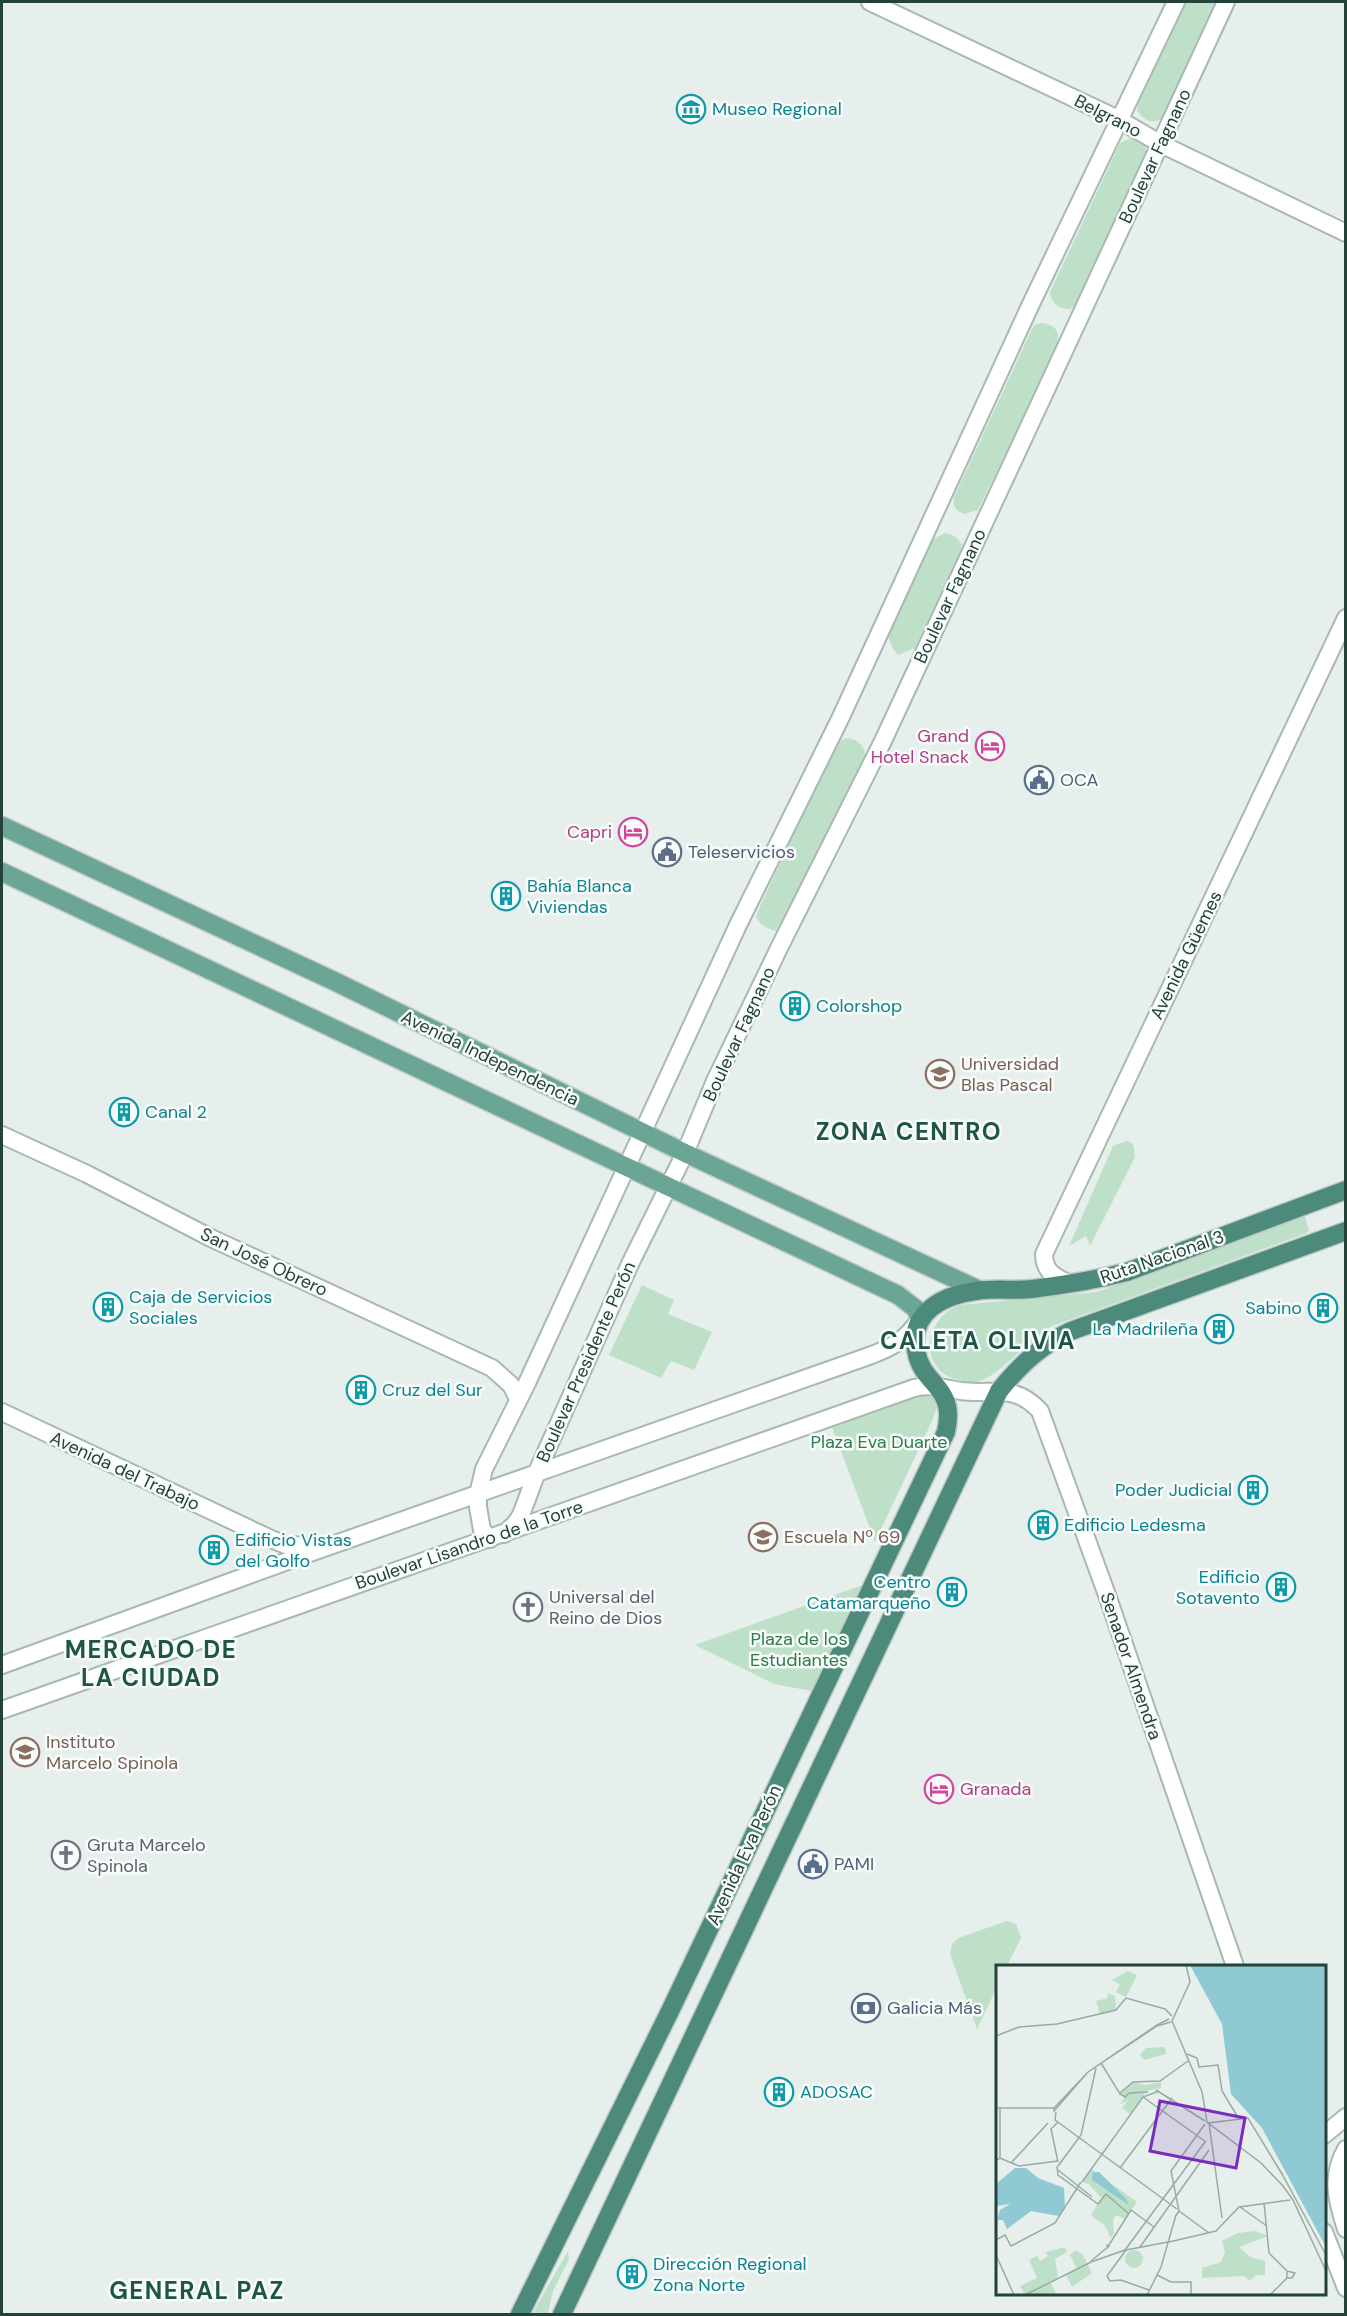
<svg xmlns="http://www.w3.org/2000/svg" width="1347" height="2316" font-family="'DM Sans',sans-serif">
<style>
.green{fill:#bfe0c8}
.lines{fill:none;stroke-linecap:round;stroke-linejoin:round}
.tertiary-casing{stroke:#a8b8b2;stroke-width:20}
.primary-casing{stroke:#c2cac8;stroke-width:21}
.trunk-casing{stroke:#c2cac8;stroke-width:21}
.tertiary{stroke:#fff;stroke-width:16}
.primary{stroke:#6aa596;stroke-width:18}
.trunk{stroke:#4c8a7c;stroke-width:18}
.labels{text-anchor:middle;dominant-baseline:central;stroke-width:5;stroke-linejoin:round;paint-order:stroke}
.culture-label{font-size:18px;fill:#0d838f;stroke:#f7fbf9;text-anchor:start}
.street-label{font-size:18px;fill:#24423a;stroke:#f7fbf9}
.hotel-label{font-size:18px;fill:#b23c85;stroke:#f7fbf9;text-anchor:end}
.service-label{font-size:18px;fill:#4e5e75;stroke:#f7fbf9;text-anchor:start}
.education-label{font-size:18px;fill:#785e54;stroke:#f7fbf9;text-anchor:start}
.park-label{font-size:18px;fill:#2d7a4b;stroke:#f7fbf9}
.worship-label{font-size:18px;fill:#5b616d;stroke:#f7fbf9;text-anchor:start}
.district-label{font-size:24px;font-weight:bold;letter-spacing:1.5px;fill:#1f5548;stroke:#f7fbf9}
.inset-road{fill:none;stroke:#98aaa4;stroke-width:1.5}
.view{fill:#7b2cbf;fill-opacity:0.15;stroke:#7b2cbf;stroke-width:3}
.inset-edge{fill:none;stroke:#24423a;stroke-width:3}
</style>
<rect width="100%" height="100%" fill="#e6efeb"/>
<path class="green" d="M 1186,2 L 1218,2 L 1165,117 C 1154,125 1144,122 1137,110 L 1138,103 Z
M 1131,138 C 1145,140 1148,147 1146,160 L 1078,301 L 1071,309 C 1059,310 1051,303 1050,292 L 1120,143 Z
M 1042,323 C 1063,326 1059,339 1054,354 L 978,510 L 964,514 C 955,510 953,507 954,497 L 1032,329 L 1035,325 Z
M 945,533 C 954,534 957,538 962,545 L 960,552 L 915,648 L 898,655 L 893,649 L 888,636 L 933,539 Z
M 848,738 C 858,740 865,745 865,756 L 781,928 L 777,931 C 767,929 761,926 756,917 L 761,904 L 834,748 L 841,740 Z
M 1127,1141 L 1133,1144 L 1135,1157 L 1090,1246 L 1086,1236 L 1069,1246 L 1113,1146 Z
M 1300,1217 L 1305,1217 L 1309,1230 L 1307,1233 L 1055,1325 C 1030,1336 999,1378 976,1382 C 971,1383 963,1381 958,1380 C 917,1370 924,1317 960,1305 L 1097,1292 Z
M 642,1285 L 674,1300 L 668,1314 L 712,1332 L 694,1370 L 671,1361 L 661,1378 L 609,1355 Z
M 914,1388 L 942,1390 L 933,1419 L 875,1542 L 829,1419 Z
M 868,1583 L 823,1693 L 774,1684 L 695,1645 Z
M 1007,1921 L 1016,1924 L 1021,1938 L 1007,1966 L 998,1966 L 997,1987 L 977,2029 L 950,1954 L 952,1944 L 958,1938 Z
M 568,2251 L 569,2259 L 553,2291 L 548,2314 L 532,2314 Z"/>
<g class="lines">
<g class="tertiary-casing">
<path id="tertiary" d="M 870,2 L 1118,119 L 1161,144 L 1346,233
M 2,1135 L 87,1174 L 211,1238 L 492,1368 L 511,1385 L 518,1399
M 1070,1284 C 1055,1277 1044,1272 1044,1254 L 1346,618
M 2,1412 L 271,1539 L 286,1545 L 318,1546
M 504,1534 L 515,1524 L 521,1515 L 537,1472 L 630,1264 L 685,1153 L 715,1081 L 780,946 L 883,741 L 1226,2
M 490,1539 L 482,1530 L 478,1507 L 478,1494 L 484,1469 L 527,1383 L 738,925 L 840,719 L 1030,306 L 1176,2
M 2,1665 L 304,1555 L 869,1356 C 891,1348 906,1340 919,1320
M 2,1710 L 914,1388 C 931,1384 944,1388 961,1391 C 992,1395 1015,1383 1040,1411 L 1107,1595 L 1235,1966
M 1324,2135 L 1346,2117
M 1346,2149 C 1330,2176 1337,2201 1346,2229
M 1324,2232 L 1346,2288"/>
</g>
<g class="primary-casing">
<path id="primary" d="M 2,826 L 336,982 L 685,1153 L 979,1290
M 2,872 L 898,1295 L 916,1309 L 920,1319"/>
</g>
<g class="trunk-casing">
<path id="trunk" d="M 520,2314 L 671,2009 L 946,1432 C 957,1385 922,1387 916,1350 C 909,1312 944,1295 976,1291 C 994,1288 1013,1291 1032,1289 C 1064,1285 1095,1280 1127,1272 L 1346,1190
M 562,2314 L 999,1391 C 1020,1365 1041,1345 1071,1331 L 1346,1231"/>
</g>
<use href="#tertiary" class="tertiary"/>
<use href="#primary" class="primary"/>
<use href="#trunk" class="trunk"/>
</g>
<defs>
<g id="museum-ring" transform="scale(1.5)"><circle r="9.5" fill="#f7fbf9" stroke="#0f9aa8" stroke-width="1.5"/><path d="M0-6L6-3V-2H-6V-3ZM-5-1h2V3h-2ZM-1-1h2V3h-2ZM3-1h2V3H3ZM-6 4H6V6H-6Z" fill="#0f9aa8"/></g>
<g id="hotel-ring" transform="scale(1.5)"><circle r="9.5" fill="#f7fbf9" stroke="#d1479c" stroke-width="1.5"/><path d="M-6-4.5h1.5V1H6V5H4.5V3h-9V5H-6ZM-4 0a1.8 1.8 0 1 1 3.6 0ZM.5 0V-2.5h3Q6-2.5 6 0Z" fill="#d1479c"/></g>
<g id="civic-ring" transform="scale(1.5)"><circle r="9.5" fill="#f7fbf9" stroke="#5c6f8a" stroke-width="1.5"/><path d="M-.6-6.5H3V-4.5H.6V-3L4-1V1h2V6H-6V1h2V-1L-.6-3ZM-1.2 2.5V6h2.4V2.5Z" fill="#5c6f8a"/></g>
<g id="building-ring" transform="scale(1.5)"><circle r="9.5" fill="#f7fbf9" stroke="#0f9aa8" stroke-width="1.5"/><path d="M-4-6H4V6H1V3H-1V6H-4ZM-2.5-4.3h1.7v1.8h-1.7ZM.8-4.3h1.7v1.8H.8ZM-2.5-1h1.7V.8h-1.7ZM.8-1h1.7V.8H.8Z" fill="#0f9aa8"/></g>
<g id="university-ring" transform="scale(1.5)"><circle r="9.5" fill="#f7fbf9" stroke="#8d6e63" stroke-width="1.5"/><path d="M0-5L7-2L0 1L-7-2ZM-4 1L0 2.5L4 1V4Q0 6-4 4Z" fill="#8d6e63"/></g>
<g id="school-ring" transform="scale(1.5)"><circle r="9.5" fill="#f7fbf9" stroke="#8d6e63" stroke-width="1.5"/><path d="M0-5L7-2L0 1L-7-2ZM-4 1L0 2.5L4 1V4Q0 6-4 4Z" fill="#8d6e63"/></g>
<g id="church-ring" transform="scale(1.5)"><circle r="9.5" fill="#f7fbf9" stroke="#6b7280" stroke-width="1.5"/><path d="M-1.2-6h2.4v3.5h3.3v2.4h-3.3V6h-2.4V-.1h-3.3v-2.4h3.3Z" fill="#6b7280"/></g>
<g id="bank-ring" transform="scale(1.5)"><circle r="9.5" fill="#f7fbf9" stroke="#5c6f8a" stroke-width="1.5"/><path d="M-6-4H6V4H-6ZM0-2.3a2.3 2.3 0 1 0 0 4.6a2.3 2.3 0 1 0 0-4.6Z" fill="#5c6f8a"/></g>
</defs>
<g fill-rule="evenodd">
<use href="#museum-ring" x="691" y="109"/>
<use href="#hotel-ring" x="990" y="746"/>
<use href="#civic-ring" x="1039" y="780"/>
<use href="#hotel-ring" x="633" y="832"/>
<use href="#civic-ring" x="667" y="852"/>
<use href="#building-ring" x="506" y="896"/>
<use href="#building-ring" x="795" y="1006"/>
<use href="#university-ring" x="940" y="1074"/>
<use href="#building-ring" x="124" y="1112"/>
<use href="#building-ring" x="108" y="1307"/>
<use href="#building-ring" x="1323" y="1308"/>
<use href="#building-ring" x="1219" y="1329"/>
<use href="#building-ring" x="361" y="1390"/>
<use href="#building-ring" x="1253" y="1490"/>
<use href="#building-ring" x="1043" y="1525"/>
<use href="#school-ring" x="763" y="1537"/>
<use href="#building-ring" x="214" y="1550"/>
<use href="#building-ring" x="1281" y="1587"/>
<use href="#building-ring" x="952" y="1592"/>
<use href="#church-ring" x="528" y="1607"/>
<use href="#school-ring" x="25" y="1752"/>
<use href="#hotel-ring" x="939" y="1789"/>
<use href="#church-ring" x="66" y="1855"/>
<use href="#civic-ring" x="813" y="1864"/>
<use href="#bank-ring" x="866" y="2008"/>
<use href="#building-ring" x="779" y="2092"/>
<use href="#building-ring" x="632" y="2274"/>
</g>
<g class="labels">
<g class="culture-label">
<text x="712" y="109">Museo Regional</text>
<text x="527" y="886">Bahía Blanca<tspan x="527" dy="21">Viviendas</tspan></text>
<text x="816" y="1006">Colorshop</text>
<text x="145" y="1112">Canal 2</text>
<text x="129" y="1297">Caja de Servicios<tspan x="129" dy="21">Sociales</tspan></text>
<text x="1302" y="1308" text-anchor="end">Sabino</text>
<text x="1198" y="1329" text-anchor="end">La Madrileña</text>
<text x="382" y="1390">Cruz del Sur</text>
<text x="1232" y="1490" text-anchor="end">Poder Judicial</text>
<text x="1064" y="1525">Edificio Ledesma</text>
<text x="235" y="1540">Edificio Vistas<tspan x="235" dy="21">del Golfo</tspan></text>
<text x="1260" y="1577" text-anchor="end">Edificio<tspan x="1260" dy="21">Sotavento</tspan></text>
<text x="931" y="1582" text-anchor="end">Centro<tspan x="931" dy="21">Catamarqueño</tspan></text>
<text x="800" y="2092">ADOSAC</text>
<text x="653" y="2264">Dirección Regional<tspan x="653" dy="21">Zona Norte</tspan></text>
</g>
<g class="street-label">
<text transform="translate(1108 116) rotate(27)">Belgrano</text>
<text transform="translate(1155 156) rotate(-65)">Boulevar Fagnano</text>
<text transform="translate(950 596) rotate(-65)">Boulevar Fagnano</text>
<text transform="translate(1186 955) rotate(-64)">Avenida Güemes</text>
<text transform="translate(739 1034) rotate(-65)">Boulevar Fagnano</text>
<text transform="translate(490 1058) rotate(26)">Avenida Independencia</text>
<text transform="translate(1162 1257) rotate(-19)">Ruta Nacional 3</text>
<text transform="translate(264 1262) rotate(25)">San José Obrero</text>
<text transform="translate(586 1362) rotate(-66)">Boulevar Presidente Perón</text>
<text transform="translate(125 1471) rotate(25)">Avenida del Trabajo</text>
<text transform="translate(469 1545) rotate(-19)">Boulevar Lisandro de la Torre</text>
<text transform="translate(1131 1666) rotate(71)">Senador Almendra</text>
<text transform="translate(744 1855) rotate(-65)">Avenida Eva Perón</text>
</g>
<g class="hotel-label">
<text x="969" y="736">Grand<tspan x="969" dy="21">Hotel Snack</tspan></text>
<text x="612" y="832">Capri</text>
<text x="960" y="1789" text-anchor="start">Granada</text>
</g>
<g class="service-label">
<text x="1060" y="780">OCA</text>
<text x="688" y="852">Teleservicios</text>
<text x="834" y="1864">PAMI</text>
<text x="887" y="2008">Galicia Más</text>
</g>
<g class="education-label">
<text x="961" y="1064">Universidad<tspan x="961" dy="21">Blas Pascal</tspan></text>
<text x="784" y="1537">Escuela Nº 69</text>
<text x="46" y="1742">Instituto<tspan x="46" dy="21">Marcelo Spinola</tspan></text>
</g>
<g class="park-label">
<text x="879" y="1442">Plaza Eva Duarte</text>
<text x="799" y="1639">Plaza de los<tspan x="799" dy="21">Estudiantes</tspan></text>
</g>
<g class="worship-label">
<text x="549" y="1597">Universal del<tspan x="549" dy="21">Reino de Dios</tspan></text>
<text x="87" y="1845">Gruta Marcelo<tspan x="87" dy="21">Spinola</tspan></text>
</g>
<g class="district-label">
<text x="909" y="1131">ZONA CENTRO</text>
<text x="978" y="1340">CALETA OLIVIA</text>
<text x="151" y="1649">MERCADO DE<tspan x="151" dy="28">LA CIUDAD</tspan></text>
<text x="197" y="2290">GENERAL PAZ</text>
</g>
</g>
<g transform="translate(996 1965)">
<rect width="330" height="330" fill="#e6efeb"/>
<path d="M 132,6 L 141,10 L 130,32 L 120,27 L 124,20 L 116,15 ZM 111,28 L 119,31 L 120,45 L 104,49 L 100,36 L 112,33 ZM 169,82 L 170,89 L 166,90 L 149,95 L 144,90 L 150,83 ZM 136,117 L 149,120 L 165,117 L 165,123 L 146,127 L 149,129 L 134,149 L 126,143 L 132,135 L 124,139 L 129,132 L 124,129 ZM 95,204 L 141,237 L 129,254 L 120,250 L 117,255 L 118,268 L 115,273 L 109,261 L 95,250 L 105,233 L 93,219 L 86,217 ZM 259,266 L 272,271 L 243,282 L 254,292 L 269,296 L 269,310 L 260,310 L 254,316 L 248,311 L 206,313 L 206,303 L 225,297 L 229,287 L 226,276 L 242,268 ZM 69,282 L 71,287 L 59,294 L 62,312 L 54,317 L 61,330 L 29,330 L 24,321 L 41,313 L 33,295 L 41,291 L 44,296 L 52,291 L 50,287 ZM 80,285 L 87,290 L 96,308 L 76,322 L 70,310 L 81,304 L 74,290 ZM129 294a9 9 0 1 1 18 0a9 9 0 1 1-18 0Z" fill="#bfe0c8"/>
<path d="M 194,0 L 330,0 L 330,282 L 266,163 L 235,129 L 226,59 ZM 19,203 L 30,203 L 42,213 L 68,223 L 69,243 L 63,251 L 35,246 L 11,264 L 7,255 L 1,255 L 4,245 L 14,239 L 0,241 L 0,219 ZM 97,207 L 103,207 L 129,233 L 133,240 L 96,215 Z" fill="#8ec9d4"/>
<path class="inset-road" d="M 190,0 L 194,17 L 176,56 L 206,127 L 211,157 L 265,198 L 287,221 L 297,235 L 330,306M 173,54 L 161,60 L 92,107 L 58,143 L 58,146 L 92,107 L 161,61 L 175,57M 0,71 L 23,62 L 61,59 L 120,45 L 130,33 L 169,44 L 176,51M 191,89 L 201,93 L 203,102 L 222,100 L 226,126 L 243,154M 105,98 L 124,129 L 129,132 L 133,128M 160,125 L 209,156M 124,128 L 137,117 L 164,116 L 192,96M 133,128 L 152,127M 147,132 L 210,177M 0,143 L 58,143M 4,143 L 4,193M 60,147 L 59,155 L 181,244M 62,157 L 55,164 L 62,197M 0,196 L 4,193 L 23,201 L 62,196M 15,198 L 52,158M 61,201 L 62,210 L 102,239 L 110,229 L 133,249M 62,201 L 85,170 L 100,103M 124,203 L 176,133M 62,205 L 96,232M 285,207 L 330,290M 86,217 L 147,132 L 163,126M 268,238 L 273,288 L 291,306 L 291,313M 244,242 L 271,261M 183,246 L 213,268M 179,252 L 183,246 L 175,206 L 209,159M 226,253 L 213,158 L 252,153 L 286,209M 0,275 L 9,270 L 15,281 L 59,258 L 85,217M 173,277 L 220,266 L 243,242 L 294,235M 144,282 L 213,185M 111,283 L 135,245 L 158,262M 0,290 L 18,330M 95,296 L 113,281 L 110,280M 291,306 L 299,308 L 296,313 L 291,313M 161,310 L 175,317 L 195,317 L 195,330M 153,325 L 125,315 L 114,316 L 111,311 L 130,285 L 172,277M 29,330 L 95,297 L 129,285 L 209,177M 151,330 L 165,302 L 180,250M 274,330 L 291,313"/>
<path class="view" d="M 164,136 L 249,153 L 240,203 L 154,186 Z"/>
<rect width="330" height="330" class="inset-edge"/>
</g>
<rect width="1347" height="2316" fill="none" stroke="#24423a" stroke-width="6"/>
</svg>
